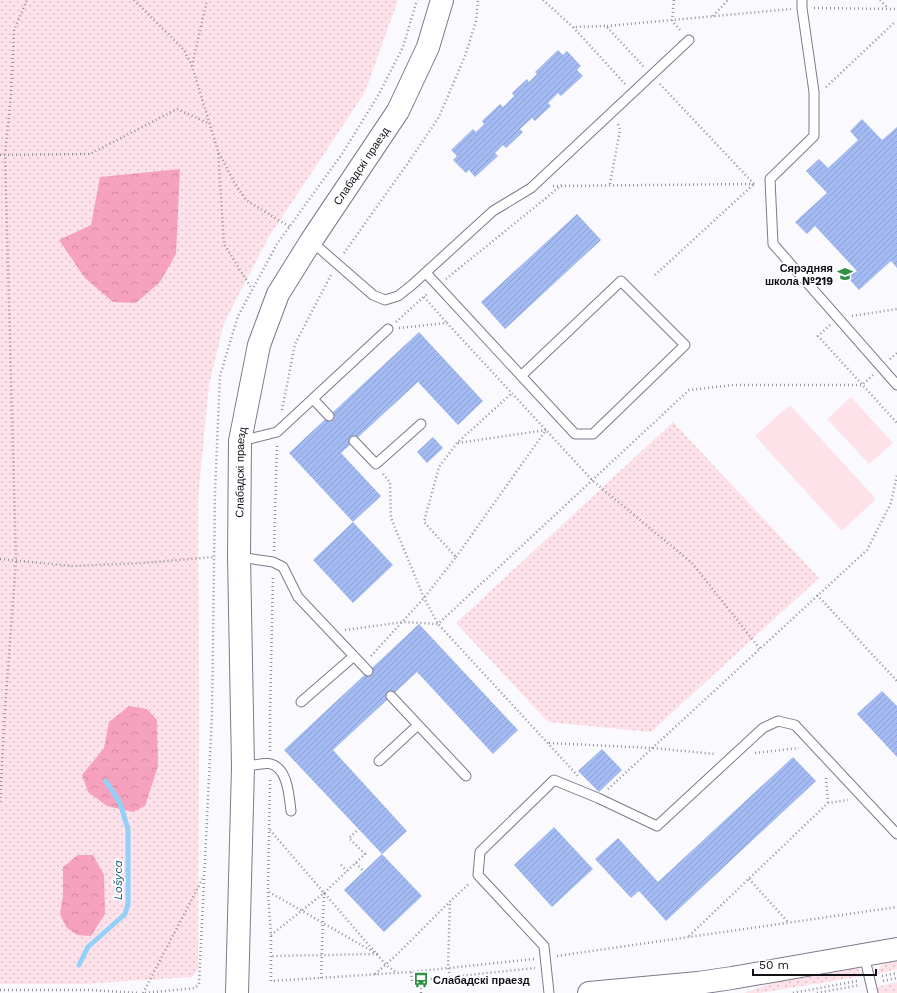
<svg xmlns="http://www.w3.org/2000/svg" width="897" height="993" font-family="'Work Sans',sans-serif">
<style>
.grass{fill:url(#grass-dots)}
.forest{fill:url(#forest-crowns)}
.garden{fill:#fee2ea}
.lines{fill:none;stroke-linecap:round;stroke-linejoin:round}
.stream{stroke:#94d1f9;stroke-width:5}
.building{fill:url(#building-hatch)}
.service-casing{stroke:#7e798b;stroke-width:11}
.tertiary-casing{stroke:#7e798b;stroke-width:24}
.secondary-casing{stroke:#7e798b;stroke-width:24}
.path{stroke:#949398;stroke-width:2.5;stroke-dasharray:1 3;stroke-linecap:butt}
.service{stroke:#fff;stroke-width:9}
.tertiary{stroke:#fff;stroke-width:22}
.secondary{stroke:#fff;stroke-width:22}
.labels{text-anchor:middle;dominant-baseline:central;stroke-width:3.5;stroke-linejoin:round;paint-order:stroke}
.street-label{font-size:11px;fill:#121016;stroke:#fff}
.poi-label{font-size:11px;font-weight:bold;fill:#121016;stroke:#fff;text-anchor:end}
.water-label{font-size:12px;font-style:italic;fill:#1e597a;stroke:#fff}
</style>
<defs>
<pattern id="grass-dots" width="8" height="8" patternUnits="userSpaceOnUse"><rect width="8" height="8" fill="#fee2ea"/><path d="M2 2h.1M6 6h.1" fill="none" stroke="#d9c1c8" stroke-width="1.8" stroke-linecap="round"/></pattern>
<pattern id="forest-crowns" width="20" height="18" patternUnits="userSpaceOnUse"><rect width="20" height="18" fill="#f6a1bd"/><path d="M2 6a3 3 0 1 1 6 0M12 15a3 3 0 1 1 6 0" fill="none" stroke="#d28aa2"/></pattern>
<pattern id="building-hatch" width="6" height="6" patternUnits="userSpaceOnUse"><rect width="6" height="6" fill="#a3baf2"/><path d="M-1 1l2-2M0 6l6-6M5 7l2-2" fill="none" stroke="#8b9fcf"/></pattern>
</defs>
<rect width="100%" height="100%" fill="#faf9fd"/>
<path class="grass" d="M 0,0 L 398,0 L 365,92 L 267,240 L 224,323 L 209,385 L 198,499 L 199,710 L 198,970 L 192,977 L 81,984 L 0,984 Z
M 673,422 L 819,578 L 651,732 L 548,722 L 456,623 Z
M 897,959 L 897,969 L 877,974 C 879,963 887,961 897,959 Z
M 853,967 L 858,968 L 864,976 L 759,993 L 744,993 L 785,979 Z
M 897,982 L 897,993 L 878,993 L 877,987 Z"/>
<path class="forest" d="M 180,169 L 176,254 L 160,282 L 136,303 L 113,302 L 85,278 L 59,240 L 91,225 L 100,177 Z
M 129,706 L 147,709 L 157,720 L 158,766 L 145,806 L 133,812 L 107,806 L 88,792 L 82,775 L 104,748 L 109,722 Z
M 78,855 L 93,855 L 104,875 L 105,914 L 91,936 L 77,935 L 66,927 L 60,914 L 63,896 L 63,867 Z"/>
<path class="garden" d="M 851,397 L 893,443 L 869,464 L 827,419 Z
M 790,405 L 876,499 L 842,531 L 755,436 Z"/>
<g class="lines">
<path class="stream" d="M 79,965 L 88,947 L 125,914 L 128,904 L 128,829 L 120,803 L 106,781"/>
</g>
<path class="building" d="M 558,50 L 563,55 L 567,51 L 581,66 L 577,70 L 583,76 L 561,96 L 558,93 L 548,103 L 551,106 L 535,121 L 532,118 L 520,129 L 523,132 L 506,148 L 503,145 L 495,153 L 498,156 L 475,177 L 469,170 L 466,173 L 453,160 L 457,156 L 451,150 L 473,129 L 476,132 L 484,124 L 482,121 L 500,104 L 503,107 L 514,96 L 512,93 L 527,79 L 529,82 L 537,74 L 535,72 Z
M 862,119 L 882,140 L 897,127 L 897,268 L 891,261 L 859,290 L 848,278 L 856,270 L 815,226 L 807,234 L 795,222 L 827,193 L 806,171 L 819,159 L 828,168 L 858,140 L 850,131 Z
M 577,214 L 601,240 L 505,329 L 481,302 Z
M 419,332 L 483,401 L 458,425 L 418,382 L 341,453 L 381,496 L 353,522 L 289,453 Z
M 433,437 L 443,448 L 427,463 L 417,452 Z
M 353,522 L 393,565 L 353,603 L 313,560 Z
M 419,624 L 518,730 L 493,754 L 417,672 L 333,750 L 407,831 L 382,854 L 284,750 Z
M 882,691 L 897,706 L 897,757 L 857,714 Z
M 602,749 L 622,770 L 599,792 L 578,771 Z
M 793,757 L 816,781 L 666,921 L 639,891 L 631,898 L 595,859 L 618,838 L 658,882 Z
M 554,827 L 593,869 L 552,907 L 514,865 Z
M 382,854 L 422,896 L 384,932 L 344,890 Z"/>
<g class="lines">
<g class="service-casing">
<path id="service" d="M 802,0 L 802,8 L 814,92 L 814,136 L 770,179 L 773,244 L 897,385
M 311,241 L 373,295 L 385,300 L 398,296 L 412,285 L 493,211 L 531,188 L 689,40
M 426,273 L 575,434 L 593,434 L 685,345 L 621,281 L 521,376
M 313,399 L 329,416
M 241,441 L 277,432 L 388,329
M 354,441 L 376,464 L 421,424
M 239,557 L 273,562 L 283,567 L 298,597 L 368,671
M 391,696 L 466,776
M 301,702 L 354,656
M 379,761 L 418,725
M 243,767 C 250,766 265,762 271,764 C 288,769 289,796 291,811
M 864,955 L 873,993
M 549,993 L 544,946 L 478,875 L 480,852 L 554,780 L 598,798 L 657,826 L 763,728 L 778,721 L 795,725 L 897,834"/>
</g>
<g class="tertiary-casing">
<g id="tertiary">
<path id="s1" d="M 237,993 L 243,767 L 239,557 L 240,441 L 259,345 L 278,294 L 311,241 L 398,111 L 428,47 L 442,0"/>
</g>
</g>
<g class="secondary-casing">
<path id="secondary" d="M 589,993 L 698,983 L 732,978 L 897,949"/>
</g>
<path class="path" d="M 134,0 L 184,50 L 192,66 L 218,151 L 224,244 L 252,289
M 543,0 L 573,27
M 674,0 L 672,21 L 681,31
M 880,0 L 888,8
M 814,8 L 897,9
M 713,16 L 728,0
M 607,26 L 791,9
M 192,66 L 207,0
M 625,84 L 573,27 L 606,26 L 644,67
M 660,84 L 754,184
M 826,87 L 895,22
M 219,153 L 234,182 L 246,200 L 290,227
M 0,155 L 90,154 L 177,109 L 210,124
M 610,184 L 620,130 L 618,123
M 553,186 L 754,184
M 344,253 L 410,160 L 439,117 L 465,56 L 476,21 L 478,0
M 655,275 L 754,184
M 446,279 L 562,185
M 424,297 L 447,323
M 852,316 L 897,309
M 396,322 L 428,293
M 830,325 L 818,336 L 897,423
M 399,328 L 447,323 L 593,481 L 692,563 L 760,649
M 890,359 L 897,353
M 282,410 L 295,344 L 331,275
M 458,443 L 546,430
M 383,474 L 390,482 L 391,518 L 424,598 L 438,624 L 578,776
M 274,551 L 277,444
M 456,557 L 546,430
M 0,559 L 72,566 L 143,563 L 214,557
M 817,595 L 897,681
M 345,630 L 403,622 L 438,624 L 689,390 L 733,385 L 862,385 L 873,375
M 371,656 L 424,598 L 456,557 L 424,522 L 439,467 L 457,443 L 512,393
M 549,743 L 652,748 L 716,754
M 270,751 L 270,715 L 273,576
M 755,753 L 799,748
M 826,778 L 828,803
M 270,780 L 268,892 L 271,935 L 271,981 L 411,972 L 534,959
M 608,789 L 867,550 L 891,503 L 897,475
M 0,802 L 5,709 L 16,561 L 5,155 L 11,95 L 14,30 L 27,0
M 270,830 L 386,965 L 396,972
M 356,863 L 364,872
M 341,865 L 347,871
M 749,879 L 788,922
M 269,892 L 377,954 L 271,956
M 271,935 L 324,893 L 365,854 L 349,838 L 359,829
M 689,936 L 828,803 L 848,800
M 557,956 L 897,907
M 411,972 L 412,981 L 535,968
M 375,974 C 408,946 436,913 469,884
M 882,976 L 897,973
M 450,977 L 448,967 L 450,901
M 321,978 L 324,893
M 421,980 L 421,993
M 883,981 L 897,978
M 0,990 L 90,990 L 139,993
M 143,993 L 204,876
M 145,993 L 195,988 L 199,984 L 212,715 L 215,492 L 220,376 L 238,316 L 277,244 L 342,154 L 379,94 L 403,47 L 417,0
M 793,993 L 857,981
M 817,993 L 860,985"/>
<use href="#service" class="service"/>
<use href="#tertiary" class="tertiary"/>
<use href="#secondary" class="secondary"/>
</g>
<defs>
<g id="school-bare" transform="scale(1.2)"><path d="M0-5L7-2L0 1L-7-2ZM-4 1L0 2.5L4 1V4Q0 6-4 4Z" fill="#309144" stroke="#fff" stroke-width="2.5" paint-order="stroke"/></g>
<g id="bus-bare" transform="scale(1.2)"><path d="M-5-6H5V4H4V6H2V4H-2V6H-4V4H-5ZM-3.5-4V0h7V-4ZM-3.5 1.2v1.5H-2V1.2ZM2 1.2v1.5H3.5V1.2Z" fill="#309144" stroke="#fff" stroke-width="2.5" paint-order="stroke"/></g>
</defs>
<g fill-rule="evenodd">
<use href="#school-bare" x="845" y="274"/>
<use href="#bus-bare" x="421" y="980"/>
</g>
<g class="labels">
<g class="street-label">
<text stroke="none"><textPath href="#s1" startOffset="857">Слабадскі праезд</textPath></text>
<text stroke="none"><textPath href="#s1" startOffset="521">Слабадскі праезд</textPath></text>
</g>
<g class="poi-label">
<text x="833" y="268">Сярэдняя<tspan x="833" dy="13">школа №219</tspan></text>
<text x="433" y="980" text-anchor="start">Слабадскі праезд</text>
</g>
<g class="water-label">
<text transform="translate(118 880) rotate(-90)">Lošyca</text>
</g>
</g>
<path d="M753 969v6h123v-6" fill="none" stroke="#121016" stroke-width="2"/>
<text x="759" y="969" font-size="12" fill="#121016" stroke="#ffffff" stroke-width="3" paint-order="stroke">50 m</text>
</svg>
